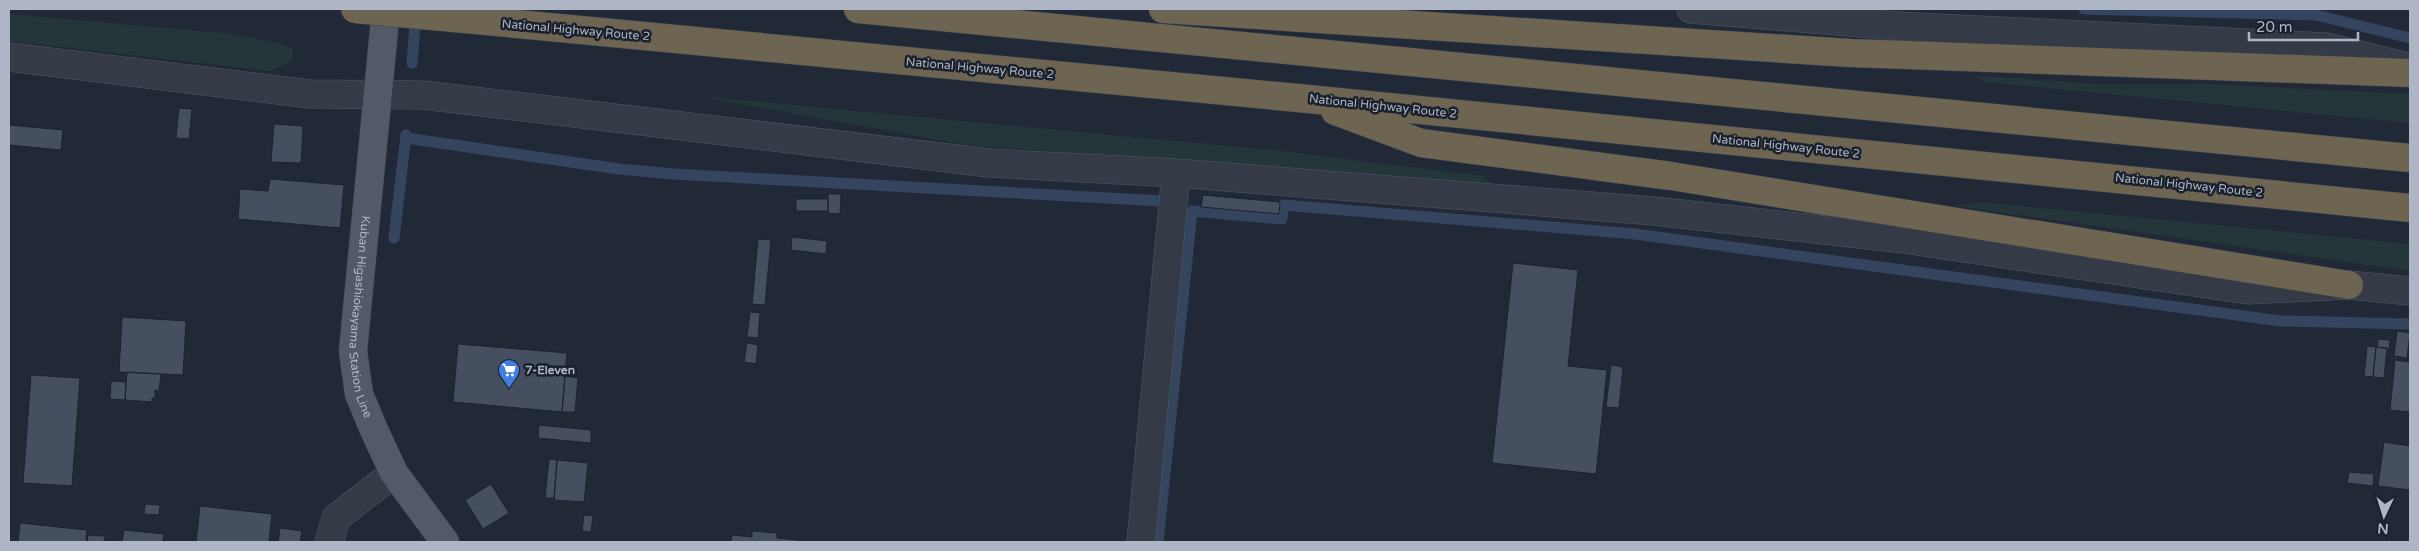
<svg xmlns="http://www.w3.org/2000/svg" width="2419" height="551" font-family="'Varela Round',sans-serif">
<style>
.green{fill:#243639}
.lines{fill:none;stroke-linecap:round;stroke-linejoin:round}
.stream{stroke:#36455f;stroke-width:11}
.building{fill:#464f5f;stroke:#1c222e}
.minor-casing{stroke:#525865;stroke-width:29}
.major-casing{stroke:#3e4451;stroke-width:29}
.highway-casing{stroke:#3f4552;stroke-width:29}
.minor{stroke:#343b47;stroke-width:28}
.major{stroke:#525a67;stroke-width:28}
.highway{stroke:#6d6451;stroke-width:28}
.highway-bridge-casing{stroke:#3f4552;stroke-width:29;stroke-linecap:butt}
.highway-bridge{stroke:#6d6451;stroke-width:28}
.labels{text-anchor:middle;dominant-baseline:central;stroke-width:5;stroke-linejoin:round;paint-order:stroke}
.street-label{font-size:12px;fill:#aeb5c4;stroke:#1a202c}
.poi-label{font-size:12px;font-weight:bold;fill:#aeb5c4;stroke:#1a202c;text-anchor:start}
</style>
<rect width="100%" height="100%" fill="#212937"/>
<path class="green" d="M 9,14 L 224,33 L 275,42 L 293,49 L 293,57 L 287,64 L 269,71 L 9,41 Z
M 1972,75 L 2096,84 L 2206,84 L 2410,94 L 2410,123 L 1984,82 Z
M 697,96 L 1282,151 L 1484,176 L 1491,185 L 966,145 Z
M 1981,202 L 2410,244 L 2410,271 L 1956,206 Z"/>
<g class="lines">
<path class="stream" d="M 2084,9 L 2316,15 L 2410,38
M 412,63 L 416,13
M 406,138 L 619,169 L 674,174 L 1162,201
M 394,238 L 406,135
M 1158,542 L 1192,211 L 1282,219 L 1283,205 L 1635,234 L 2281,321 L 2410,324"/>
</g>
<path class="building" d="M 179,108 L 192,109 L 189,139 L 176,138 Z
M 274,124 L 303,126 L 301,163 L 271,162 Z
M 9,125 L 63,130 L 61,150 L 9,145 Z
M 270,179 L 344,185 L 340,228 L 238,219 L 240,189 L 268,191 Z
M 828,194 L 841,194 L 840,214 L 828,213 Z
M 1203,195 L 1280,202 L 1279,214 L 1201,207 Z
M 796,199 L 828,199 L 828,211 L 796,211 Z
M 792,237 L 827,241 L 826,254 L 791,250 Z
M 758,239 L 771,240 L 765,305 L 752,304 Z
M 1513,263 L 1578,270 L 1568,366 L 1607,370 L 1596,474 L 1492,463 Z
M 750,312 L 760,313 L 758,338 L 747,337 Z
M 122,317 L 186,321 L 183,375 L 119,372 Z
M 2397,331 L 2410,333 L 2407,358 L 2394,356 Z
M 2378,339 L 2390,340 L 2389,349 L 2377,347 Z
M 747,343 L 758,345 L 756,364 L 744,362 Z
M 458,344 L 567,353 L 562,412 L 453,402 Z
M 2367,346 L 2376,347 L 2373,377 L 2364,376 Z
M 2376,347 L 2387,348 L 2384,378 L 2373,377 Z
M 2395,360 L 2410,362 L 2410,412 L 2390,410 Z
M 1611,365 L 1623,367 L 1619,408 L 1606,407 Z
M 127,372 L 161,374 L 159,391 L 155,390 L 155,398 L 152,398 L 152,402 L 125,400 Z
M 31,375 L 80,378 L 72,486 L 23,483 Z
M 565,376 L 578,378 L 575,412 L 562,412 Z
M 111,381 L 126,382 L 125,400 L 110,399 Z
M 539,425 L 591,430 L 591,443 L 538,438 Z
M 2384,442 L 2410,446 L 2410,490 L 2378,486 Z
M 549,459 L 557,460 L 554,498 L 545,498 Z
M 557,460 L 588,463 L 584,502 L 554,500 Z
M 2349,472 L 2374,474 L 2373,486 L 2347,483 Z
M 491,484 L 509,513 L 483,529 L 465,500 Z
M 145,504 L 160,505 L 159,515 L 144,514 Z
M 200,506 L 272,514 L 269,542 L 196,542 Z
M 584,515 L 593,516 L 591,532 L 582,531 Z
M 20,523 L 87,530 L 86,542 L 18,542 Z
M 280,528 L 302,531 L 300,542 L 278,542 Z
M 124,530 L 164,534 L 163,541 L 177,542 L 122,542 Z
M 752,531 L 777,533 L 777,538 L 797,540 L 796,542 L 731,542 L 732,535 L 752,537 Z
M 88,535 L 105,536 L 104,542 L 87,542 Z"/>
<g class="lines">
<g class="minor-casing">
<path id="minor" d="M 1691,9 L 1897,26 L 2327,47 L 2408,67
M 9,57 L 310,94 L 423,95 L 989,163 L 1176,173 L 1654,211 L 1904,239 L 2248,290 L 2349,285 L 2410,291
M 329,542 L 336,518 L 394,473
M 1141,542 L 1176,173"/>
</g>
<g class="major-casing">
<g id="major">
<path id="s1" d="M 386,9 L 353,351 L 359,394 L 374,430 L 394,473 L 445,542"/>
</g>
</g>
<g class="highway-casing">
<path id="highway" d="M 858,9 L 2410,158
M 1163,9 L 1850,53 L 2410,73
M 454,18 L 1298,98 L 2410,208
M 1335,111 L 1421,143 L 1671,176 L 2349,285"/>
</g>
<use href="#minor" class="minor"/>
<use href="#major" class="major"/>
<use href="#highway" class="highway"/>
<g class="highway-bridge-casing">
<path id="highway-bridge" d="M 355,9 L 454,18"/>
</g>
<use href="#highway-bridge" class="highway-bridge"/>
</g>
<defs>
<g id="supermarket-pin" transform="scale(1.125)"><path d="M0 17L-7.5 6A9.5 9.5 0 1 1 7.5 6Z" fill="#3f7fe0" stroke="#1a202c"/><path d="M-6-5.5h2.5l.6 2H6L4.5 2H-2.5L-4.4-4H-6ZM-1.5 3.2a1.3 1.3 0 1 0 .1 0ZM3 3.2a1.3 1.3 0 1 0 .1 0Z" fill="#fff"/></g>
</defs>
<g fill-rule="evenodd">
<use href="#supermarket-pin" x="509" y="370"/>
</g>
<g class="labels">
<g class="street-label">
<text transform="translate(576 30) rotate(5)">National Highway Route 2</text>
<text transform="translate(980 68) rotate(5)">National Highway Route 2</text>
<text transform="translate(1383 106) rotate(6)">National Highway Route 2</text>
<text transform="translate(1786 146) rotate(6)">National Highway Route 2</text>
<text transform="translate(2189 185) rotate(6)">National Highway Route 2</text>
<text stroke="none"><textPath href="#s1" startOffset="310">Kuban Higashiokayama Station Line</textPath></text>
</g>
<g class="poi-label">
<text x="525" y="370">7-Eleven</text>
</g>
</g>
<rect width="2419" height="551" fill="none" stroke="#aeb5c4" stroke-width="20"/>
<g transform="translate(2384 516) rotate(184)" stroke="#1a202c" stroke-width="4" paint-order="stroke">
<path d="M0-4L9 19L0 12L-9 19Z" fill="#aeb5c4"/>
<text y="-8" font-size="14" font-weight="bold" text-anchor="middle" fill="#aeb5c4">N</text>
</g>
<path d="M2249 32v8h109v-8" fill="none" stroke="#aeb5c4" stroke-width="2.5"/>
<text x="2256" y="32" font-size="15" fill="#aeb5c4" stroke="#1a202c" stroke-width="4" paint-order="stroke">20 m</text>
</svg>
